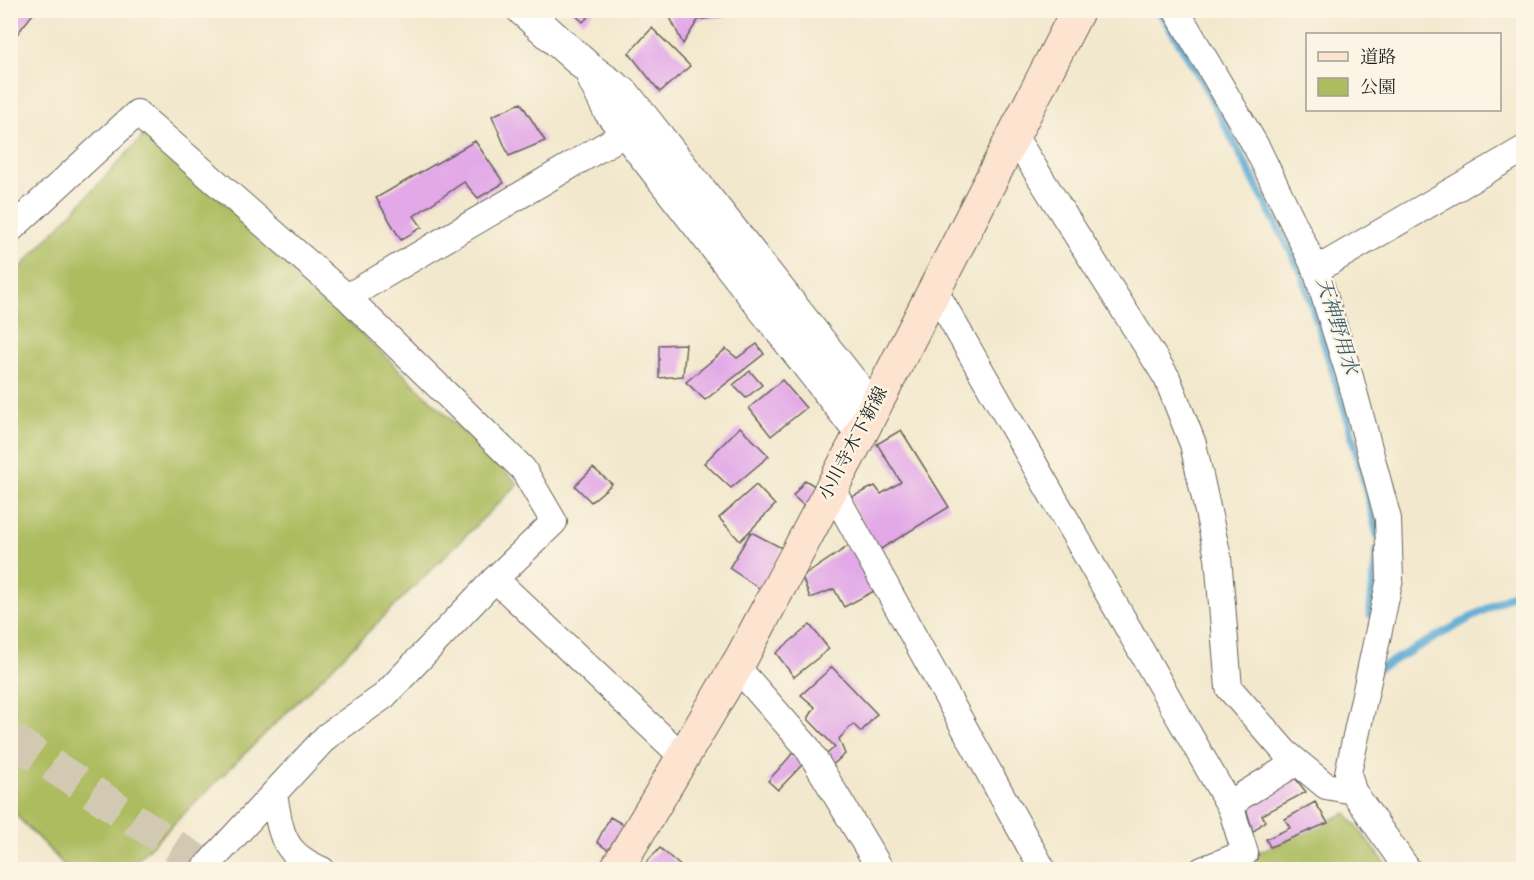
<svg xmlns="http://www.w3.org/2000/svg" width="1534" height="880" font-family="Vollkorn,'Noto Serif JP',serif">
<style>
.green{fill:#acbc5f;stroke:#646c3e;stroke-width:1.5}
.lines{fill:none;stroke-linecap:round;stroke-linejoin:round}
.stream{stroke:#59a8d3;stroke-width:8}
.building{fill:#e2a8e8}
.primary-tunnel{stroke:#d2c9b2;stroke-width:33;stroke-dasharray:33 16;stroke-linecap:butt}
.minor-casing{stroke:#67635a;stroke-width:28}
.tertiary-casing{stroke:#67635a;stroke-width:34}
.secondary-casing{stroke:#67635a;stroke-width:35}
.minor{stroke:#fff;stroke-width:26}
.tertiary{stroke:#fff;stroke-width:32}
.secondary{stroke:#fde4d0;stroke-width:33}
.labels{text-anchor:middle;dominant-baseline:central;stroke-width:4.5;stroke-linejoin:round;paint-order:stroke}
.street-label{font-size:18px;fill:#1c1c1c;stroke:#fcf5e5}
.water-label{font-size:20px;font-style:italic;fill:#375b6e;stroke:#fcf5e5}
</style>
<rect width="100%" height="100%" fill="#fcf5e5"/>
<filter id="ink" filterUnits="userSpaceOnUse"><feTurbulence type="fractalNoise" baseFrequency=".0167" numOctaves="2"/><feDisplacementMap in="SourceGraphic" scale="12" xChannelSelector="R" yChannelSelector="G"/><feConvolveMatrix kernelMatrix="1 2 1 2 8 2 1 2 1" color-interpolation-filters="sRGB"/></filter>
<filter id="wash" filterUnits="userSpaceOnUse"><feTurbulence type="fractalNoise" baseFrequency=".008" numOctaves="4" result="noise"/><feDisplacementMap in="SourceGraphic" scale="24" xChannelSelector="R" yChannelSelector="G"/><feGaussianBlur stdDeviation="1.35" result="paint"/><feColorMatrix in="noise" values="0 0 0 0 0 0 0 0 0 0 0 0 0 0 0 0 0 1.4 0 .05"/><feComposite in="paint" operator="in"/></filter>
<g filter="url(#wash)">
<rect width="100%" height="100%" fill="#f2e8cd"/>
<path class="green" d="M 147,132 L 267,243 L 518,484 L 128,869 L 68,869 L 11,810 L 10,279 Z
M 1346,813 L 1390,869 L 1219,870 Z"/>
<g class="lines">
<path class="stream" d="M 1157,10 L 1165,19 L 1200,77 L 1302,273 L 1347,416 L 1378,536
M 1370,614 L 1377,551
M 1378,669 L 1524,588"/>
</g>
<g id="blocks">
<path class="building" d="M 10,10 L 36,10 L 10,43 Z
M 570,10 L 595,10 L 583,22 Z
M 679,10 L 724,10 L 726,16 L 698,20 L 683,44 L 669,15 Z
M 652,28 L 690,66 L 660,92 L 629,53 Z
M 521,103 L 545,141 L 509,156 L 492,116 Z
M 475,141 L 504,183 L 478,198 L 464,182 L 414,216 L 422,227 L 401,240 L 376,198 Z
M 686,344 L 683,376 L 659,378 L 659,345 Z
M 757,344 L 764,354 L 705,400 L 686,382 L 726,349 L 737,358 Z
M 750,371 L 762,385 L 746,398 L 733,385 Z
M 782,380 L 806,408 L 771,436 L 749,408 Z
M 740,427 L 769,456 L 731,488 L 704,463 Z
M 901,430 L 949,507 L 876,552 L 849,498 L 875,486 L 881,494 L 901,482 L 877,444 Z
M 593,468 L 612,484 L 591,502 L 575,486 Z
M 805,480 L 821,490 L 809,510 L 793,496 Z
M 756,485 L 775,505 L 740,541 L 719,518 Z
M 751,532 L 782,548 L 762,590 L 729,568 Z
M 850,545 L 878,589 L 844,607 L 834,589 L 810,598 L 802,577 Z
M 810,625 L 829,649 L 794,677 L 776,653 Z
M 832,667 L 877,714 L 861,732 L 853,724 L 839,739 L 845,754 L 829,768 L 821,759 L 835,747 L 808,719 L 815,707 L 801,695 Z
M 795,751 L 804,763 L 778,790 L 768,781 Z
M 1291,773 L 1306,792 L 1262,815 L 1265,821 L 1253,832 L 1245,805 Z
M 1315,802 L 1328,823 L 1270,847 L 1266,839 L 1290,828 L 1285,819 Z
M 610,817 L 624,825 L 608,850 L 597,842 Z
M 660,848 L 685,870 L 639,870 Z"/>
</g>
</g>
<g filter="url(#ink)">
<use href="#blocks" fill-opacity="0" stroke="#67635a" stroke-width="1.5"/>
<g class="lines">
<path class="primary-tunnel" d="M 10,738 L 211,870"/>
<g class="minor-casing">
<path id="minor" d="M 1176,10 L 1257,148 L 1316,270 L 1350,377 L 1388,519 L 1390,579 L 1348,773 L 1353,791 L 1408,870
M 1014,136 L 1167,378 L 1193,444 L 1218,557 L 1229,688 L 1285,752 L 1297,762 L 1326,786 L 1353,791
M 10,230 L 137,113 L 347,297 L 523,469 L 554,522 L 495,579
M 1316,270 L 1524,149
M 934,289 L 1231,808 L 1245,853 L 1202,870
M 347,297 L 626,133
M 831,487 L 1043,870
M 736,666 L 807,747 L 881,870
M 274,794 C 281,833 281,853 322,870
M 1231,808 L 1240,797 L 1297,762
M 203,870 L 327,736 L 384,696 L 495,579 L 683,757"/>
</g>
<g class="tertiary-casing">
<path id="tertiary" d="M 523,10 L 588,68 L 624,94 L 873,409
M 594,80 L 609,110 L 861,433"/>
</g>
<g class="secondary-casing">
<path id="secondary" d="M 616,870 L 742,657 L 861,433 L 1078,10"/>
</g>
<use href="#minor" class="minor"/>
<use href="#tertiary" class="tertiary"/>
<use href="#secondary" class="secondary"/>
</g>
</g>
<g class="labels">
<g class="street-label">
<text transform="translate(854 444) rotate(-62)">小川寺木下新線</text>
</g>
<g class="water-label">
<text transform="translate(1336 326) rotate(73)">天神野用水</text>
</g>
</g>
<rect width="1534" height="880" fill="none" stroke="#fcf5e5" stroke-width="36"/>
<rect x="1306" y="33" width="195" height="78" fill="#fcf5e5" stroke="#a29e95" stroke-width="1.5"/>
<rect x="1318" y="52" width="30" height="9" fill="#fde4d0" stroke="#a29e95" stroke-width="1.5"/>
<text x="1360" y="63" font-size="18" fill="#1c1c1c">道路</text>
<rect x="1318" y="78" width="30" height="18" fill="#acbc5f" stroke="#a29e95" stroke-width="1.5"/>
<text x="1360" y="93" font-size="18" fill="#1c1c1c">公園</text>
</svg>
